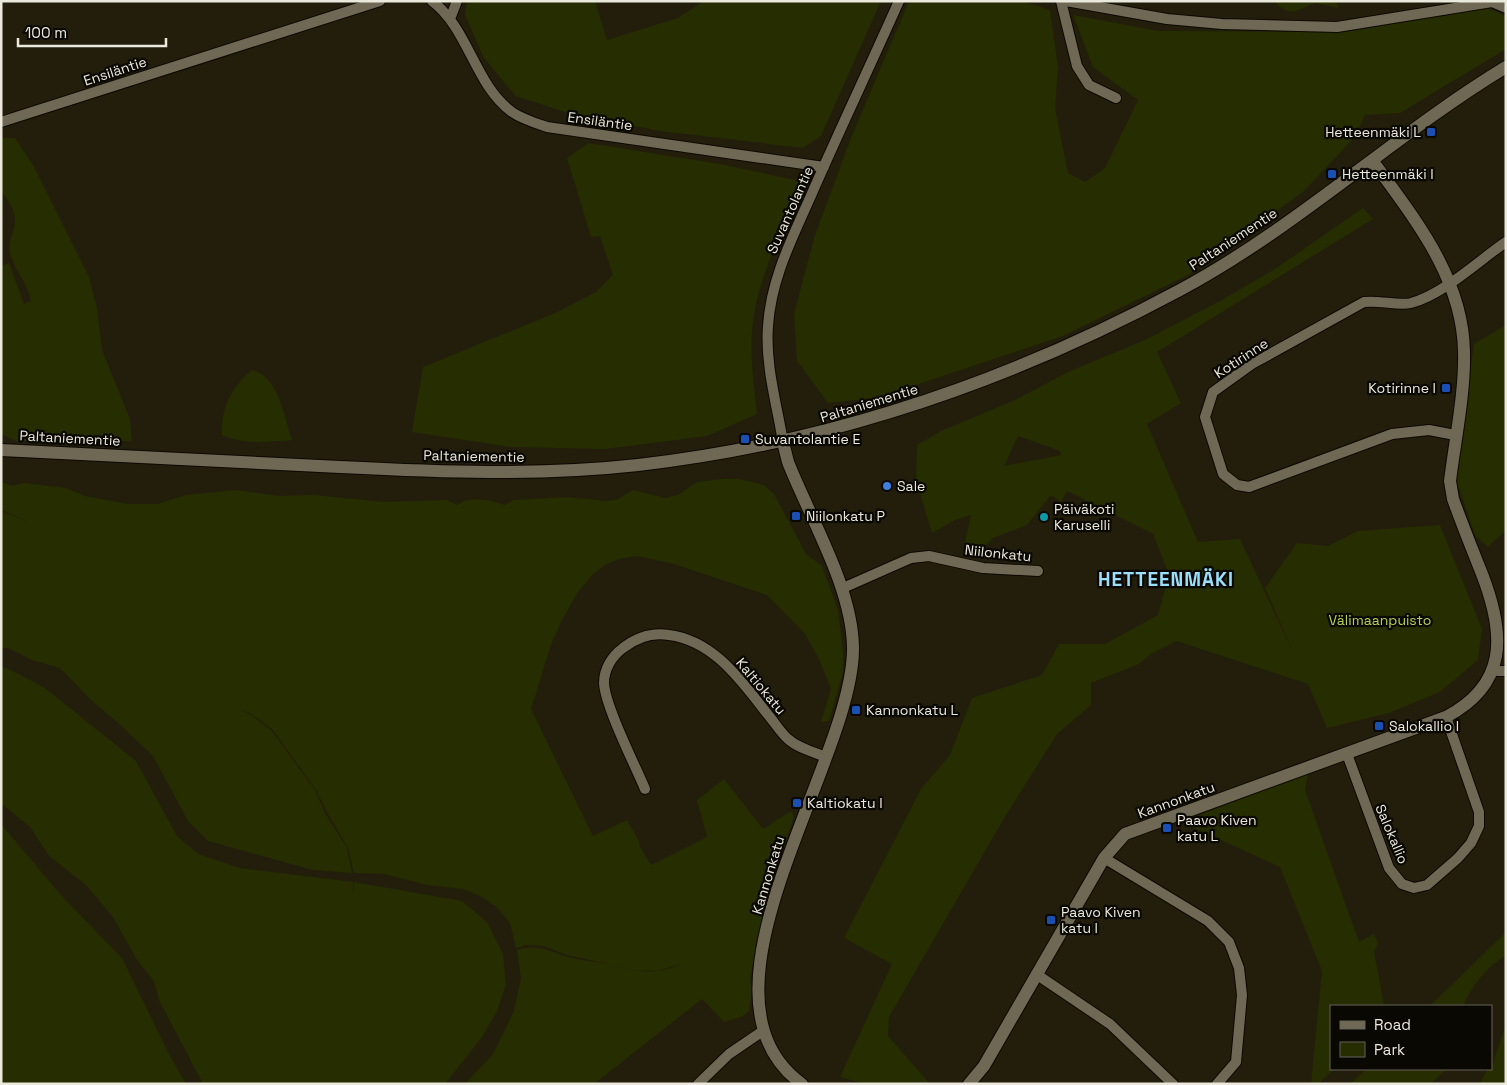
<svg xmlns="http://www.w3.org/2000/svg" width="1507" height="1085" font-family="'Space Grotesk',sans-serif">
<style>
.green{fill:#252d01;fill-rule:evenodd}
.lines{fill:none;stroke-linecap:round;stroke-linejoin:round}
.minor-casing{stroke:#0d0800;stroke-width:12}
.tertiary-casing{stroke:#0d0800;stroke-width:14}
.minor{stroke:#6e6854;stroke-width:10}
.tertiary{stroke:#6e6854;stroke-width:12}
.transit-dot{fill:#1a4fb4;stroke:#0a0803;stroke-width:2}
.shop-dot{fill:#3f7fe0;stroke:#0a0803;stroke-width:2}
.culture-dot{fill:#0f9aa8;stroke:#0a0803;stroke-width:2}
.labels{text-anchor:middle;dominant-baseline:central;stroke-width:4.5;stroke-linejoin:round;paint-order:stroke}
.street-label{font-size:14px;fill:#ebe8dc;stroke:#0a0803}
.poi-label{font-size:14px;fill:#ebe8dc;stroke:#0a0803;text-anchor:start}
.park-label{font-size:14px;fill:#b7d253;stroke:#0a0803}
.district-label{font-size:19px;font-weight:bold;letter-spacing:1px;fill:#9adffc;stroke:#0a0803}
</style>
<rect width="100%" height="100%" fill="#231e0c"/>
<path class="green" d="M 467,1 L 595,1 L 607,40 L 678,18 L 704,1 L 881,1 L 821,136 L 803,148 L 660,131 L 568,113 L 516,96 L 484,58 L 465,15 Z
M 909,1 L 1022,1 L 1050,10 L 1058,67 L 1055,108 L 1068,173 L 1085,182 L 1105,168 L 1138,100 L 1093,67 L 1073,15 L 1159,31 L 1343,32 L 1487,8 L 1506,16 L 1506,49 L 1400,113 L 1365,115 L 1355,137 L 1304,191 L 1188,275 L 1063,336 L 877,398 L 828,403 L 797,361 L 794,314 L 815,235 L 851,138 Z
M 1274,1 L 1336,1 L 1338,8 L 1316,3 C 1297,9 1292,20 1274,1 Z
M 1,138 L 15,138 L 33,165 L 89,277 L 97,308 L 102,350 L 130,419 L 132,441 L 16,441 L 1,434 L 1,266 L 9,263 L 24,304 L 31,301 C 27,280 14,271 10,252 C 7,240 16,230 15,219 C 14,204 3,197 1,188 C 0,172 1,154 1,138 Z
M 588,143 L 720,164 L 800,181 C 785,225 758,277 753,322 C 749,353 754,384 757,414 L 707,436 L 606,449 L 510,447 L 412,432 L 423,367 L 555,313 L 596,292 L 613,275 L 600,236 L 591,237 L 567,158 Z
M 1363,208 L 1373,219 L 1157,352 L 1181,403 L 1147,424 L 1198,542 L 1240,539 L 1294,654 L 1265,588 L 1297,543 L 1328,546 L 1358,531 L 1440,525 L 1482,629 L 1478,660 L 1440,692 L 1389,713 L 1327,728 L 1308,684 L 1177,641 L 1151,654 L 1139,664 L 1091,683 L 1091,705 L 1057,734 L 1003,820 L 889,1017 L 888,1036 L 930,1084 L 866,1084 L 840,1077 L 892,964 L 844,938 L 921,789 L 950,755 L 972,698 L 1042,675 L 1059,644 L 1105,644 L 1158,615 L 1169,575 L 1153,534 L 1067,491 L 1061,502 L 1051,495 L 1027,525 L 993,538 L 980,550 L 964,547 L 971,515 L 955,520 L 932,533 L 916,480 L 917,445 L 941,431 L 1015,400 L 1068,372 L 1145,340 L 1220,301 L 1275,269 ZM 1018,436 L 1060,451 L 1061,455 L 1004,466 Z
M 1506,325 L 1506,530 L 1488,547 L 1475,535 L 1455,476 L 1474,344 Z
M 252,370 C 279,376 284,417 292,440 C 268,442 245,445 222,435 C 221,407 231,388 252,370 Z
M 722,479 L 739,479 L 764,485 L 774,494 L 806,554 L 822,566 L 838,610 L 843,652 L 843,672 L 829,721 L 821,722 L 831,689 L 818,657 L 805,634 L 767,595 L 674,564 L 637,556 L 619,559 L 605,565 L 592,575 L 578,592 L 562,620 L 551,645 L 531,709 L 593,836 L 627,820 L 639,841 L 640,847 L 651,865 L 707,837 L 697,800 L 724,779 L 763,829 L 791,811 L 794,817 L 775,872 L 760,929 L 750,979 L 752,989 L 749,1011 L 741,1017 L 724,1022 L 702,999 L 594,1084 L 465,1084 L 493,1054 L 514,1011 L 521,978 L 517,950 C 535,944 548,950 565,956 C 578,960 593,961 607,964 C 636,970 652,977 681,964 L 657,971 L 635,970 L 567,955 L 544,946 L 526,945 L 516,948 L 510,923 L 498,908 L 482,897 L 463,889 L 427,885 L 385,874 L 354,873 L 348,848 L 327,812 L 316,790 L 273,730 L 250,713 L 237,709 L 250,714 L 272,731 L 315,790 L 325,813 L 347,848 L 352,873 L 313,870 L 208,841 L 188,821 L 153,756 L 117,722 L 91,700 L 60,668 L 32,660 L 8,648 L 1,648 L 1,511 L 29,522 L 1,510 L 1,482 L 12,486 L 24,483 L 66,488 L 85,496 L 127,504 L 158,504 L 186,495 L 236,490 L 278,496 L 313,495 L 385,502 L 447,500 L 457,505 C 471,495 490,500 505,505 L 514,500 L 565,497 L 608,501 L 618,499 L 633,490 L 665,498 L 678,495 L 697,482 Z
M 1,667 L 7,668 L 45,688 L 136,761 L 177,836 L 198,854 L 240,868 L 353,882 L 354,898 L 354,882 L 462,901 L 487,922 L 503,954 L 506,984 L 497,1011 L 482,1037 L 445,1084 L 203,1084 L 159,1000 L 154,981 L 137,960 L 113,917 L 86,885 L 49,856 L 31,828 L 1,803 Z
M 1308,774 L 1305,790 L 1359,942 L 1374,934 L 1378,944 L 1374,952 L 1384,1005 L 1331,1006 L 1331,1069 L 1334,1069 L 1318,1084 L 1311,1084 L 1322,971 L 1280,867 L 1181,822 Z
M 1,824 L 61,895 L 122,958 L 169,1054 L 186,1084 L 1,1084 Z
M 1506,932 L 1506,955 C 1486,968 1473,984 1463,1006 L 1430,1006 Z
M 1506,1024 L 1506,1084 L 1479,1084 L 1488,1069 L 1491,1069 Z
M 1366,1069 L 1446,1069 L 1431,1084 L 1350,1084 Z"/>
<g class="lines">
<g class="minor-casing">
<path id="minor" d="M 432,1 C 469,29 474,84 512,112 C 522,119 535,123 547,127 L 824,167
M 1061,1 L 1077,66 L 1089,85 L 1116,98
M 1066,1 L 1167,19 L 1222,24 L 1337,27 L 1492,2 L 1506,8
M 450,19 L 457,1
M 1,122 L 380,1
M 1455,435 L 1429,430 L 1392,434 L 1249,487 L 1237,485 L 1223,474 L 1205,417 L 1213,392 L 1252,364 L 1364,302 C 1380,300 1398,306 1411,303 C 1444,294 1478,261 1506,242
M 783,442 C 777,405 765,365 768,326 C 771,277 794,235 813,191 C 841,127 871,64 899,1
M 843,588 L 911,558 L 929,556 L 983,568 L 1038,571
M 1497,671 L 1506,671
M 1347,754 L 1389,868 L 1402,884 L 1414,888 L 1427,885 L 1458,858 L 1471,843 L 1479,826 L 1479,812 L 1446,717
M 645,789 C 635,765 605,706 604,683 C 604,669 612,656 623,648 C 637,637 651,632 669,635 C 715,641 742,682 769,716 C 775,723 781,733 788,739 C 798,748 813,752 826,757
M 1104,858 L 1208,921 L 1229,942 L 1239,968 L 1242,995 L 1236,1062 L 1217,1084
M 1036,974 L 1110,1024 L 1173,1084
M 698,1084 L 729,1054 L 763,1031"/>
</g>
<g class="tertiary-casing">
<path id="tertiary" d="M 783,442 L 788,462 C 810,518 852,587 853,647 C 855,761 679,995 802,1084
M 1,450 C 114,455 227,462 340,467 C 439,472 539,476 638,465 C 831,443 1009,382 1180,290 C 1296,228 1394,135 1506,67
M 969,1084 L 984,1066 L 1104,858 L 1125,834 L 1446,717 C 1507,685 1506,636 1482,574 C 1472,549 1462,524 1453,499 L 1450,481 C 1455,440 1465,393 1464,352 C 1463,277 1413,217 1372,160"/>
</g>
<use href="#minor" class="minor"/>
<use href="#tertiary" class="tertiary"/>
</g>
<g class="transit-dot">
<rect x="1426" y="127" width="10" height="10" rx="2.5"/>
<rect x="1327" y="169" width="10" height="10" rx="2.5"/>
<rect x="1441" y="383" width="10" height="10" rx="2.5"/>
<rect x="740" y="434" width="10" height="10" rx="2.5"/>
<rect x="791" y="511" width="10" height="10" rx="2.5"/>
<rect x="851" y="705" width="10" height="10" rx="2.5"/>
<rect x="1374" y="721" width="10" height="10" rx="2.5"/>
<rect x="792" y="798" width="10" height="10" rx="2.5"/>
<rect x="1162" y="823" width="10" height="10" rx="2.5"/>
<rect x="1046" y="915" width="10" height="10" rx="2.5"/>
</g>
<circle class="shop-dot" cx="887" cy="486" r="5"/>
<circle class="culture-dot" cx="1044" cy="517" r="5"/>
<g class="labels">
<g class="street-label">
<text transform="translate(115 71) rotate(-18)">Ensiläntie</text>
<text transform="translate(600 121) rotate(8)">Ensiläntie</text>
<text transform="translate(790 210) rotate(-66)">Suvantolantie</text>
<text transform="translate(1233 239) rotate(-33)">Paltaniementie</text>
<text transform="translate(1241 358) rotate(-33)">Kotirinne</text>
<text transform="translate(869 403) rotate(-17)">Paltaniementie</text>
<text transform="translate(70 438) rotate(3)">Paltaniementie</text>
<text transform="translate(474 456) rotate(1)">Paltaniementie</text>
<text transform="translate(998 553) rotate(6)">Niilonkatu</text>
<text transform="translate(761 686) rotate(50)">Kaltiokatu</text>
<text transform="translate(1176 800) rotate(-20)">Kannonkatu</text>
<text transform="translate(1392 834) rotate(67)">Salokallio</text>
<text transform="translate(768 875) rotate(-73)">Kannonkatu</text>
</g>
<g class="poi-label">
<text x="1421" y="132" text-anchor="end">Hetteenmäki L</text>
<text x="1342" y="174">Hetteenmäki I</text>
<text x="1436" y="388" text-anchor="end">Kotirinne I</text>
<text x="755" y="439">Suvantolantie E</text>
<text x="897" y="486">Sale</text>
<text x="1054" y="509">Päiväkoti<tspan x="1054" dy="16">Karuselli</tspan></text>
<text x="806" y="516">Niilonkatu P</text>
<text x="866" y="710">Kannonkatu L</text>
<text x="1389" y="726">Salokallio I</text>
<text x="807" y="803">Kaltiokatu I</text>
<text x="1177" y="820">Paavo Kiven<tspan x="1177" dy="16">katu L</tspan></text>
<text x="1061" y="912">Paavo Kiven<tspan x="1061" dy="16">katu I</tspan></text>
</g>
<g class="park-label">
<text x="1380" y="620">Välimaanpuisto</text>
</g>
<g class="district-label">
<text x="1166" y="579">HETTEENMÄKI</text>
</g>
</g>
<rect width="1507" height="1085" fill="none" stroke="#ebe8dc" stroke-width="5"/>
<rect x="1330" y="1005" width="162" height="65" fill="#0a0803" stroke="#64625a"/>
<rect x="1340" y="1021" width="25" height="8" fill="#6e6854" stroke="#64625a"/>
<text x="1374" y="1030" font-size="15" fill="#ebe8dc">Road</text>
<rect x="1340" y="1042" width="25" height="15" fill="#252d01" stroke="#64625a"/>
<text x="1374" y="1055" font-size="15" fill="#ebe8dc">Park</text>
<path d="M18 38v8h148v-8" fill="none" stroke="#ebe8dc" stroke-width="2.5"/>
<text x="25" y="38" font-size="15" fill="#ebe8dc" stroke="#0a0803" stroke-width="4" paint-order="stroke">100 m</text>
</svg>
